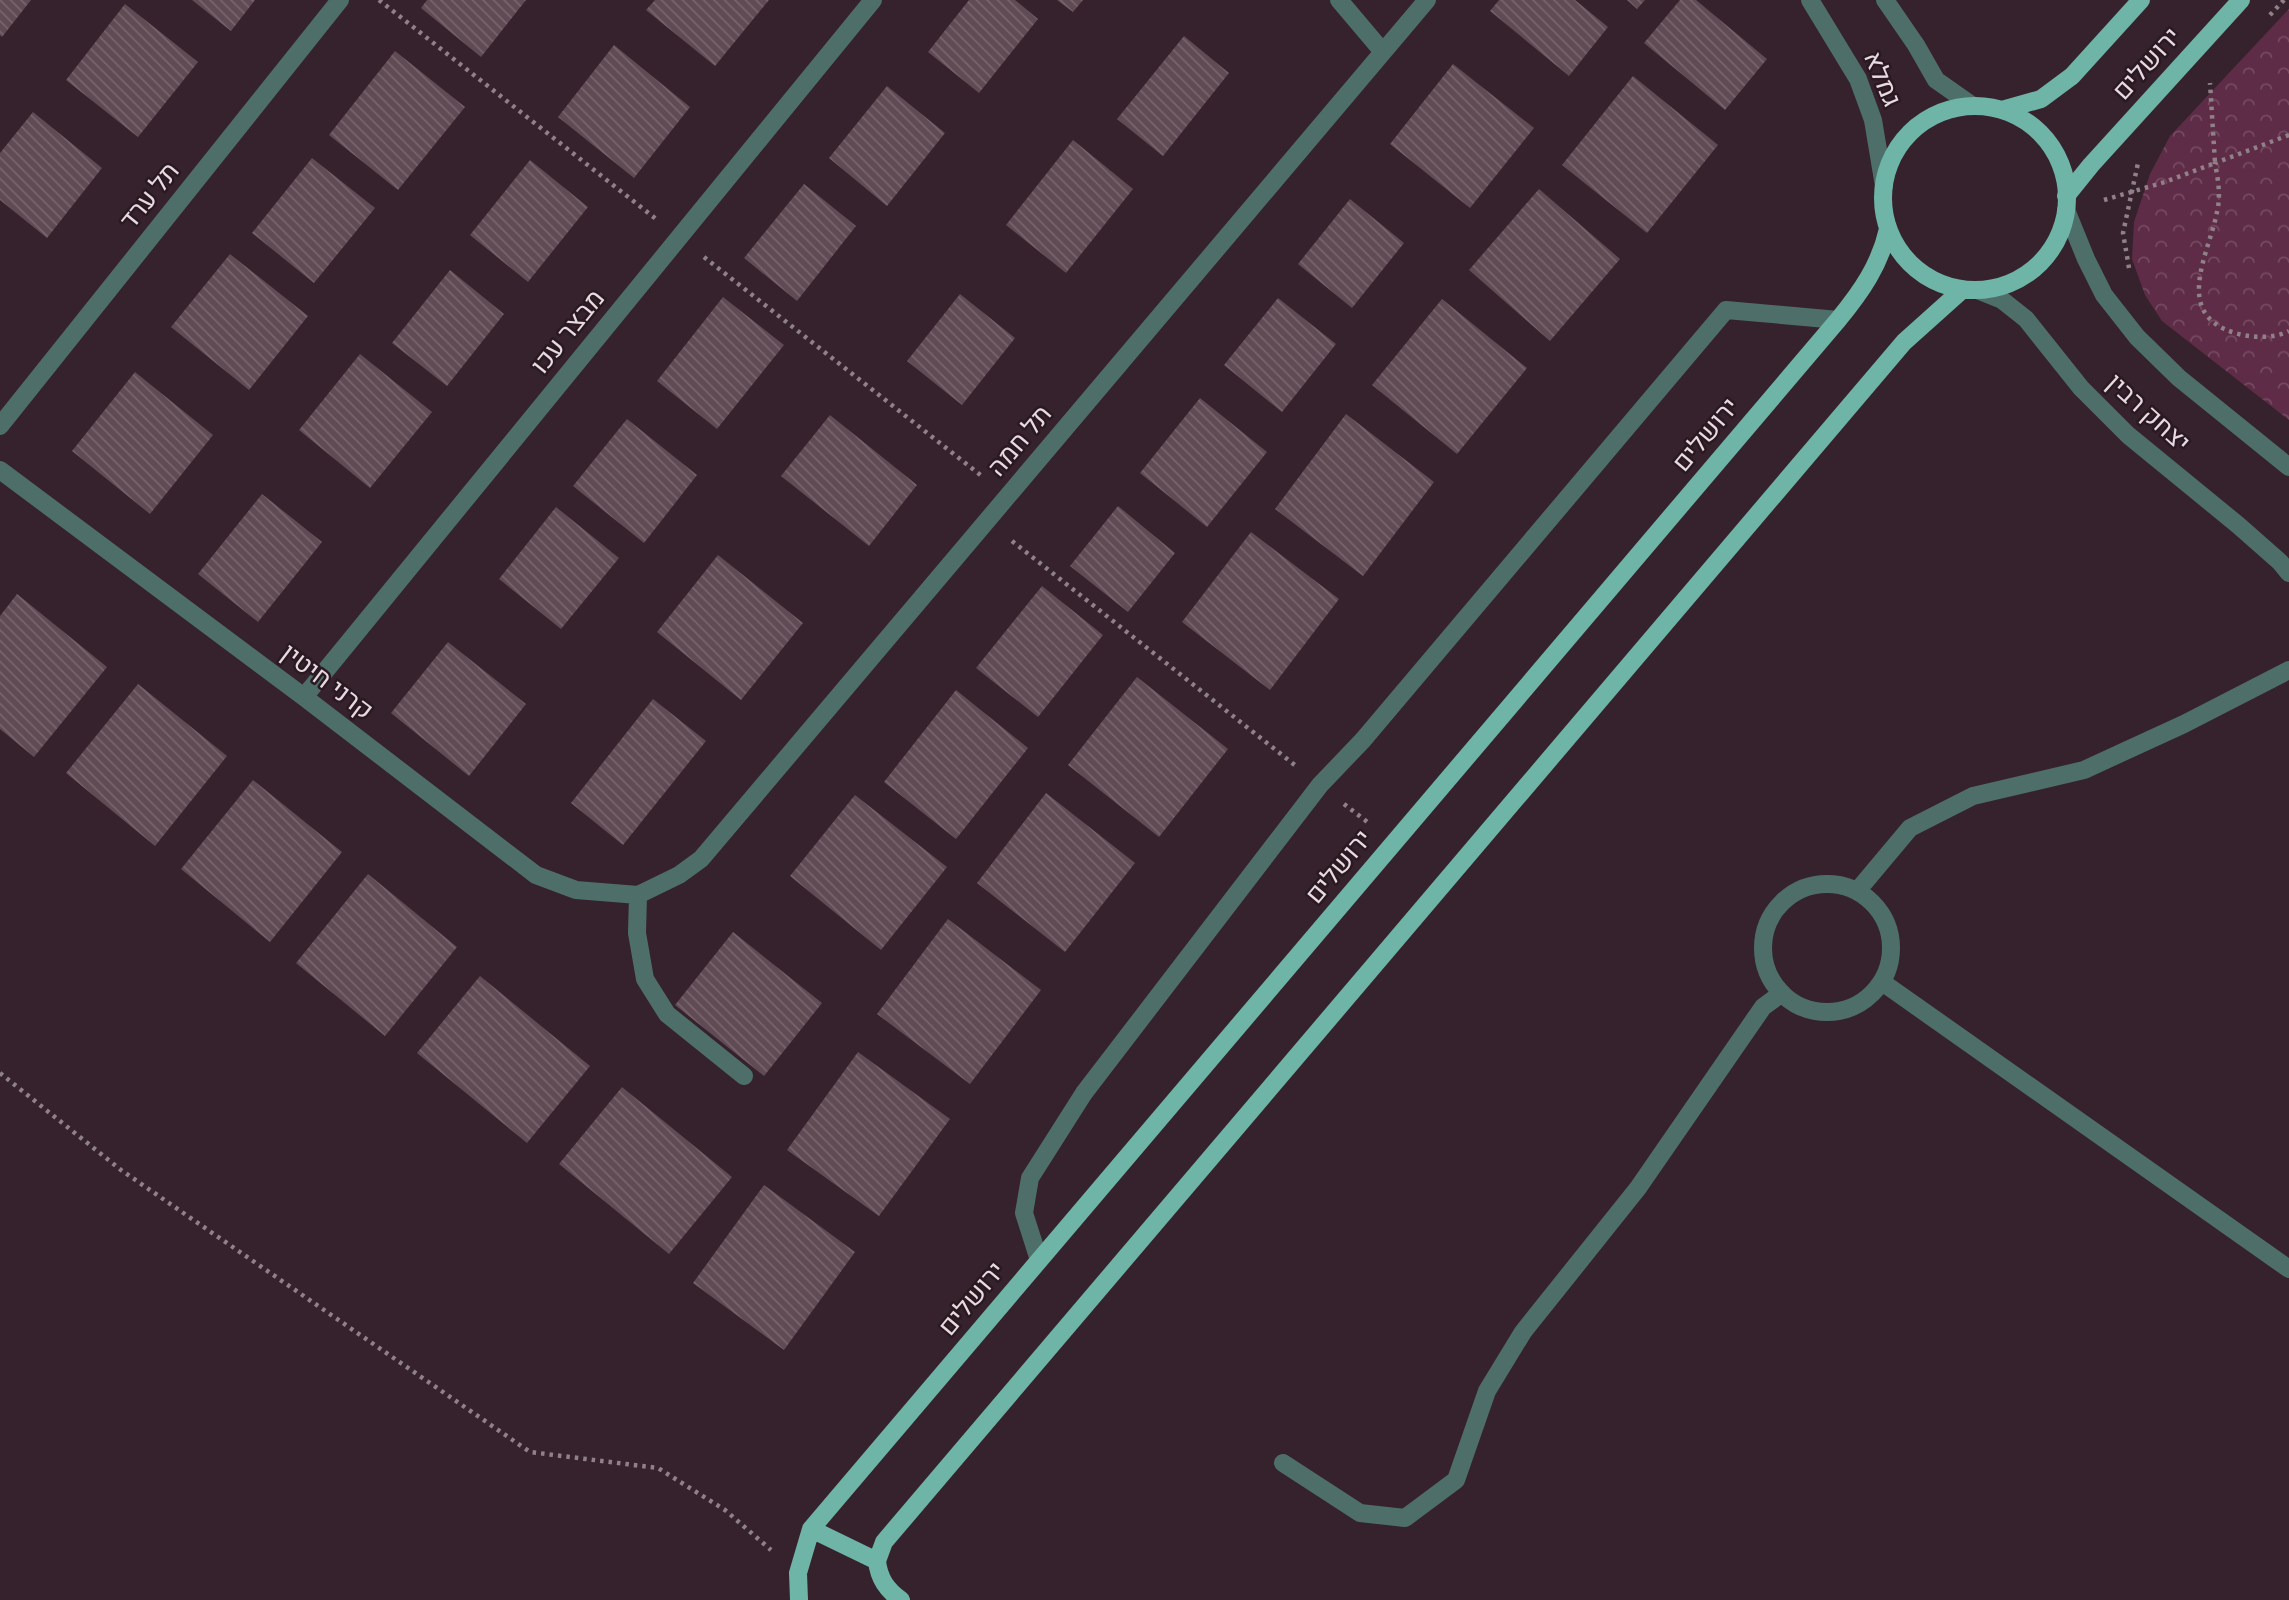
<svg xmlns="http://www.w3.org/2000/svg" width="2289" height="1600" font-family="Signika,Heebo,sans-serif">
<style>
.park{fill:url(#park-crowns)}
.building{fill:url(#building-back-hatch)}
.lines{fill:none;stroke-linecap:round;stroke-linejoin:round}
.path{stroke:#908088;stroke-width:4.5;stroke-dasharray:3.5 5;stroke-linecap:butt}
.minor{stroke:#4e6f69;stroke-width:18}
.major{stroke:#6eb5a8;stroke-width:18}
.labels{text-anchor:middle;dominant-baseline:central;stroke-width:5;stroke-linejoin:round;paint-order:stroke}
.street-label{font-size:26px;fill:#e7dae0;stroke:#2b1922}
</style>
<defs>
<pattern id="park-crowns" width="20" height="18" patternUnits="userSpaceOnUse" patternTransform="scale(1.75)"><rect width="20" height="18" fill="#5e2c47"/><path d="M2 6a3 3 0 1 1 6 0M12 15a3 3 0 1 1 6 0" fill="none" stroke="#754a61"/></pattern>
<pattern id="building-back-hatch" width="6" height="6" patternUnits="userSpaceOnUse" patternTransform="scale(1.75)"><rect width="6" height="6" fill="#604a54"/><path d="M-1 5l2 2M0 0l6 6M5-1l2 2" fill="none" stroke="#77646c"/></pattern>
</defs>
<rect width="100%" height="100%" fill="#35222c"/>
<path class="park" d="M 2289,9 L 2289,420 L 2162,321 L 2145,295 L 2132,259 L 2134,222 L 2150,174 L 2170,136 Z"/>
<path class="building" d="M 0,0 L 31,0 L 2,37 L 0,35 Z
M 192,0 L 255,0 L 231,31 Z
M 427,0 L 526,0 L 481,57 L 421,8 Z
M 655,0 L 769,0 L 715,66 L 646,10 Z
M 969,0 L 1015,0 L 1038,19 L 979,93 L 928,52 Z
M 1057,0 L 1083,0 L 1073,12 Z
M 1499,0 L 1575,0 L 1608,27 L 1569,76 L 1490,11 Z
M 1627,0 L 1645,0 L 1637,9 Z
M 1680,0 L 1696,0 L 1767,59 L 1725,110 L 1644,43 Z
M 125,4 L 198,62 L 138,137 L 66,80 Z
M 1184,36 L 1229,73 L 1163,156 L 1117,119 Z
M 614,45 L 690,107 L 634,178 L 558,117 Z
M 395,51 L 465,107 L 398,190 L 329,135 Z
M 1453,64 L 1534,128 L 1470,208 L 1390,144 Z
M 1633,76 L 1718,145 L 1647,233 L 1562,165 Z
M 887,86 L 945,133 L 887,206 L 829,158 Z
M 33,112 L 102,168 L 47,238 L 0,200 L 0,153 Z
M 1073,140 L 1133,189 L 1066,273 L 1006,225 Z
M 312,158 L 375,208 L 314,283 L 252,233 Z
M 530,160 L 588,207 L 528,282 L 470,235 Z
M 804,184 L 856,226 L 797,301 L 744,258 Z
M 1539,189 L 1620,259 L 1550,341 L 1469,270 Z
M 1350,199 L 1404,243 L 1352,308 L 1298,264 Z
M 230,254 L 308,316 L 249,390 L 171,327 Z
M 450,270 L 504,314 L 447,386 L 392,343 Z
M 960,294 L 1015,338 L 962,405 L 907,361 Z
M 723,297 L 784,345 L 717,429 L 657,381 Z
M 1278,298 L 1336,344 L 1282,412 L 1224,365 Z
M 1442,299 L 1527,368 L 1457,454 L 1372,385 Z
M 360,354 L 432,412 L 370,488 L 299,430 Z
M 135,372 L 213,435 L 150,514 L 72,451 Z
M 1200,398 L 1267,452 L 1207,527 L 1140,473 Z
M 1346,414 L 1434,482 L 1363,576 L 1275,509 Z
M 830,415 L 917,485 L 869,546 L 781,476 Z
M 627,419 L 697,475 L 644,543 L 573,486 Z
M 262,494 L 322,542 L 258,622 L 198,574 Z
M 1118,506 L 1175,553 L 1128,612 L 1070,566 Z
M 556,507 L 619,558 L 561,629 L 499,579 Z
M 1251,532 L 1339,599 L 1270,690 L 1182,622 Z
M 718,555 L 803,623 L 741,700 L 657,632 Z
M 1042,586 L 1103,635 L 1038,717 L 976,668 Z
M 17,594 L 107,667 L 34,757 L 0,729 L 0,616 Z
M 448,642 L 526,704 L 469,776 L 391,713 Z
M 1137,677 L 1228,749 L 1159,837 L 1068,765 Z
M 138,684 L 227,756 L 155,846 L 66,773 Z
M 956,690 L 1028,748 L 956,839 L 884,782 Z
M 653,699 L 706,741 L 623,845 L 571,803 Z
M 253,780 L 342,852 L 270,942 L 181,869 Z
M 1046,793 L 1135,863 L 1065,952 L 977,883 Z
M 855,795 L 947,867 L 881,950 L 790,876 Z
M 368,874 L 457,947 L 385,1036 L 296,963 Z
M 948,919 L 1041,990 L 970,1084 L 877,1014 Z
M 733,932 L 822,1003 L 764,1076 L 675,1005 Z
M 480,976 L 590,1066 L 527,1143 L 417,1053 Z
M 858,1052 L 950,1119 L 879,1216 L 787,1150 Z
M 622,1087 L 732,1177 L 669,1254 L 559,1164 Z
M 764,1185 L 855,1252 L 784,1350 L 693,1283 Z"/>
<g class="lines">
<path class="path" d="M 379,0 L 656,219
M 2270,15 L 2284,0
M 2289,135 L 2215,163 C 2218,180 2221,195 2217,212 C 2209,254 2172,314 2235,333 C 2251,338 2274,339 2289,331
M 2104,200 L 2165,182 L 2215,163 L 2210,83
M 704,257 L 983,477
M 2129,268 L 2123,233 L 2138,163
M 1012,541 L 1296,766
M 1344,804 L 1370,824
M 0,1073 L 121,1170 L 530,1452 L 658,1468 L 725,1510 L 771,1550"/>
<path class="minor" d="M 1339,0 L 1383,52
M 1810,0 L 1858,79 L 1873,120 L 1884,186
M 1885,0 L 1916,45 L 1936,80 L 1973,106
M 2066,210 L 2086,259 L 2104,295 L 2137,337 L 2179,378 L 2289,467
M 1977,290 L 2002,300 L 2026,319 L 2081,388 L 2128,435 L 2238,525 L 2280,562 L 2289,573
M 0,426 L 340,0
M 0,470 L 304,697 L 536,875 L 576,890 L 638,895
M 304,697 L 873,0
M1763 948a64 64 0 1 1 128 0a64 64 0 1 1-128 0Z
M 1858,890 L 1910,828 L 1973,796 L 2084,770 L 2184,724 L 2289,670
M 638,895 L 679,875 L 701,859 L 1427,0
M 638,895 L 637,933 L 645,979 L 667,1014 L 744,1076
M 1882,982 L 2289,1269
M 1039,1260 L 1024,1213 L 1030,1178 L 1084,1093 L 1320,785 L 1363,740 L 1726,310 L 1838,320
M 1283,1463 L 1360,1513 L 1405,1518 L 1456,1480 L 1487,1391 L 1523,1332 L 1638,1188 L 1763,1007 L 1782,993"/>
<path class="major" d="M1883 198a92 92 0 1 1 184 0a92 92 0 1 1-184 0Z
M 2002,110 L 2041,99 L 2072,76 L 2141,0
M 2066,196 L 2091,165 L 2241,0
M 811,1529 L 877,1561
M 877,1561 L 884,1542 L 1904,342 L 1962,290
M 877,1561 C 879,1579 887,1590 901,1600
M 799,1600 L 798,1573 L 811,1529 L 1838,320 C 1861,292 1880,265 1888,229"/>
</g>
<g class="labels">
<g class="street-label">
<text transform="translate(2147 64) rotate(-48)">ירושלים</text>
<text transform="translate(1882 79) rotate(67)">גמלא</text>
<text transform="translate(150 196) rotate(-51)">תל ערד</text>
<text transform="translate(568 332) rotate(-51)">מבצר עכו</text>
<text transform="translate(2148 413) rotate(42)">יצחק רבין</text>
<text transform="translate(1706 435) rotate(-50)">ירושלים</text>
<text transform="translate(1020 441) rotate(-50)">תל חמה</text>
<text transform="translate(327 682) rotate(37)">קרני חיטין</text>
<text transform="translate(1339 867) rotate(-50)">ירושלים</text>
<text transform="translate(972 1299) rotate(-50)">ירושלים</text>
</g>
</g>
</svg>
